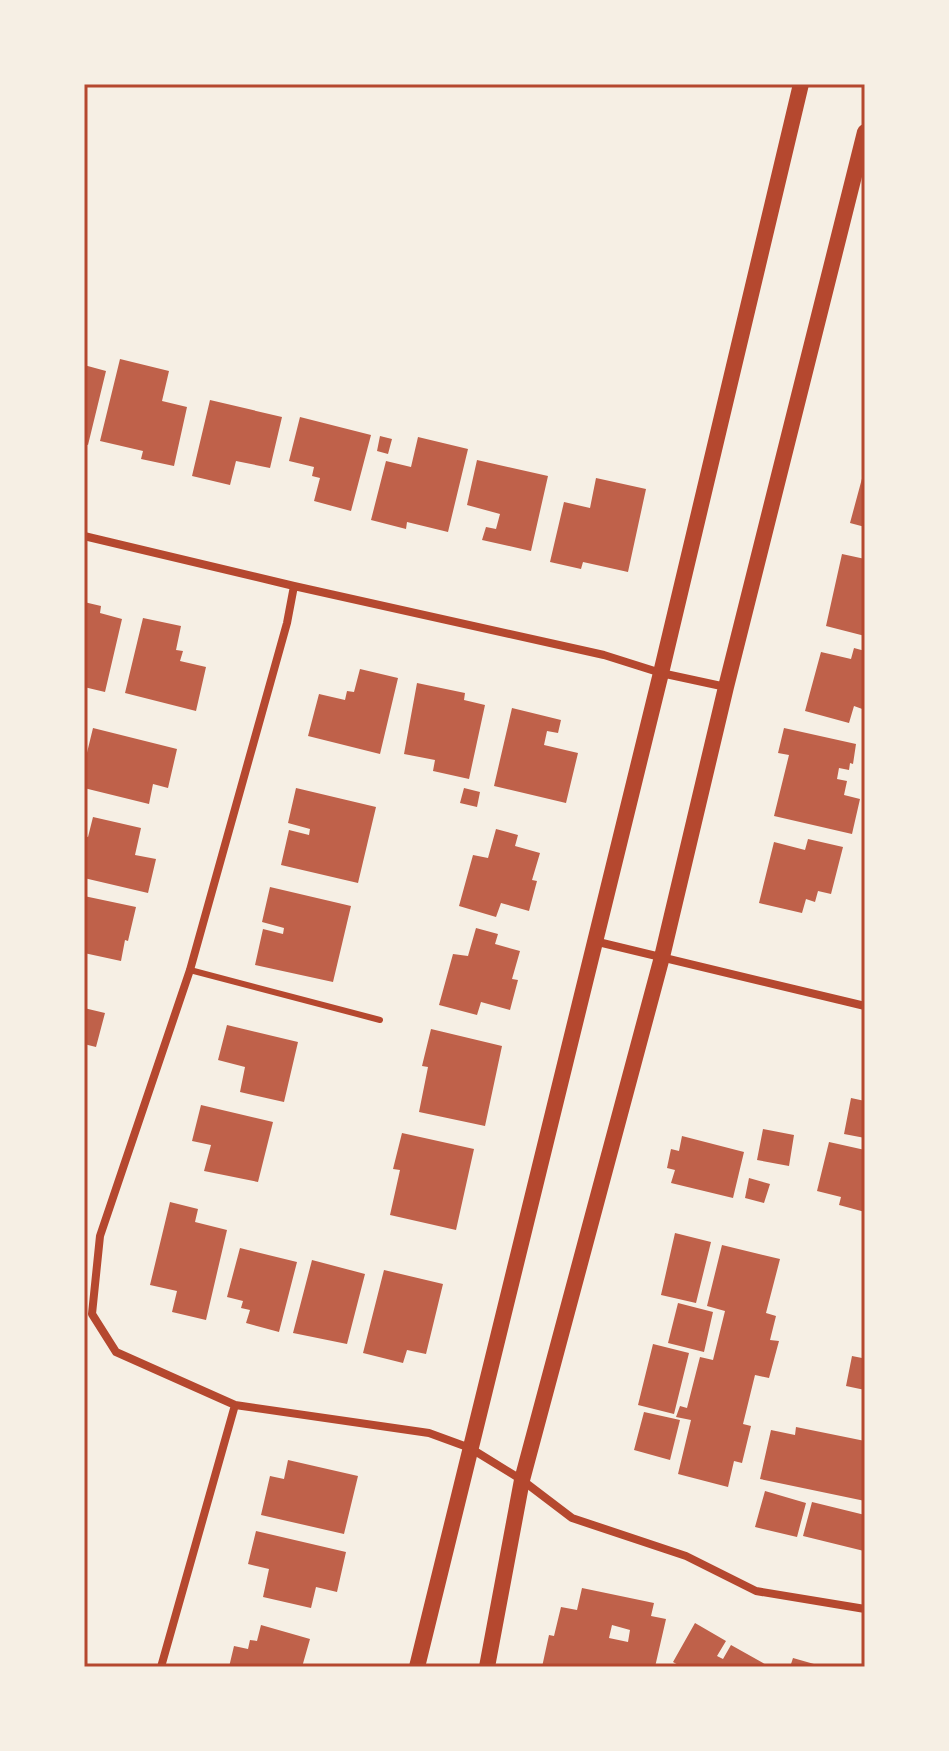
<svg xmlns="http://www.w3.org/2000/svg" width="949" height="1751" font-family="'Exo 2',sans-serif">
<style>
.building{fill:#bf614a;fill-rule:evenodd}
.lines{fill:none;stroke-linecap:round;stroke-linejoin:round}
.service{stroke:#b5482f;stroke-width:6}
.minor{stroke:#b5482f;stroke-width:8}
.secondary{stroke:#b5482f;stroke-width:16}
.neatline{fill:none;stroke:#b5482f;stroke-width:3}
</style>
<rect width="100%" height="100%" fill="#f6efe4"/>
<path class="building" d="M 120,359 L 169,371 L 162,401 L 187,407 L 174,466 L 141,459 L 143,451 L 100,441 Z
M 84,365 L 106,371 L 88,445 L 84,444 Z
M 210,400 L 282,417 L 270,468 L 236,461 L 230,485 L 192,476 Z
M 300,417 L 371,435 L 351,511 L 314,501 L 320,478 L 312,476 L 314,467 L 289,461 Z
M 380,436 L 392,439 L 388,454 L 377,451 Z
M 418,437 L 468,449 L 448,532 L 407,522 L 406,529 L 371,520 L 386,461 L 411,467 Z
M 477,460 L 548,476 L 531,551 L 482,540 L 486,527 L 496,529 L 500,514 L 467,505 Z
M 864,471 L 865,472 L 865,527 L 850,523 Z
M 596,478 L 646,489 L 628,572 L 583,562 L 581,569 L 550,562 L 564,502 L 590,508 Z
M 842,554 L 865,559 L 865,636 L 826,626 Z
M 84,602 L 101,606 L 100,613 L 122,619 L 105,692 L 84,687 Z
M 143,618 L 181,626 L 176,650 L 183,651 L 180,661 L 206,667 L 196,711 L 125,693 Z
M 854,648 L 865,651 L 865,710 L 854,706 L 849,723 L 805,711 L 821,652 L 851,659 Z
M 360,669 L 398,678 L 380,754 L 308,736 L 319,694 L 345,700 L 347,691 L 354,692 Z
M 417,683 L 465,693 L 464,700 L 485,705 L 469,779 L 433,771 L 435,760 L 404,754 Z
M 512,708 L 561,720 L 558,733 L 547,731 L 544,745 L 578,753 L 566,803 L 494,786 Z
M 93,728 L 177,749 L 168,788 L 153,784 L 149,804 L 84,788 L 84,765 Z
M 784,728 L 856,744 L 853,764 L 850,763 L 849,770 L 839,768 L 837,779 L 847,781 L 844,795 L 860,799 L 852,834 L 774,816 L 789,755 L 778,753 Z
M 296,788 L 376,807 L 358,883 L 281,865 L 289,830 L 309,835 L 310,829 L 288,823 Z
M 464,788 L 480,792 L 477,807 L 460,803 Z
M 93,817 L 141,828 L 135,855 L 156,859 L 148,893 L 84,878 L 84,836 L 88,837 Z
M 496,829 L 518,835 L 515,846 L 540,853 L 532,880 L 537,881 L 529,911 L 501,903 L 496,917 L 459,906 L 473,855 L 488,858 Z
M 808,839 L 843,847 L 831,894 L 818,891 L 815,902 L 806,899 L 802,913 L 759,903 L 774,842 L 805,850 Z
M 270,887 L 351,906 L 333,982 L 255,965 L 263,929 L 283,934 L 284,928 L 262,922 Z
M 84,896 L 136,907 L 128,941 L 125,940 L 121,961 L 84,953 Z
M 476,928 L 498,934 L 495,944 L 520,951 L 512,979 L 518,980 L 510,1010 L 481,1002 L 477,1015 L 439,1005 L 453,954 L 468,956 Z
M 84,1008 L 105,1013 L 96,1047 L 84,1044 Z
M 227,1025 L 298,1042 L 284,1102 L 240,1092 L 245,1067 L 218,1060 Z
M 431,1029 L 502,1046 L 485,1126 L 419,1112 L 428,1067 L 422,1066 Z
M 851,1098 L 865,1101 L 865,1138 L 844,1134 Z
M 201,1105 L 273,1122 L 258,1182 L 204,1171 L 211,1145 L 192,1141 Z
M 763,1129 L 794,1135 L 789,1166 L 757,1160 Z
M 402,1133 L 474,1149 L 456,1230 L 390,1215 L 400,1170 L 393,1169 Z
M 682,1136 L 744,1152 L 733,1198 L 671,1183 L 675,1170 L 667,1168 L 671,1149 L 679,1151 Z
M 829,1142 L 865,1150 L 865,1212 L 839,1205 L 841,1197 L 817,1191 Z
M 749,1178 L 770,1184 L 764,1203 L 745,1198 Z
M 170,1202 L 198,1209 L 195,1222 L 227,1230 L 206,1320 L 172,1312 L 177,1291 L 150,1285 Z
M 675,1233 L 711,1242 L 696,1303 L 661,1295 Z
M 722,1245 L 780,1259 L 766,1313 L 776,1316 L 770,1340 L 779,1341 L 769,1378 L 755,1375 L 743,1424 L 751,1426 L 742,1463 L 734,1461 L 728,1487 L 678,1474 L 691,1420 L 676,1417 L 680,1406 L 687,1408 L 700,1357 L 713,1360 L 725,1311 L 707,1306 Z
M 240,1248 L 297,1262 L 279,1332 L 246,1323 L 250,1310 L 241,1308 L 243,1301 L 227,1297 Z
M 312,1260 L 365,1274 L 347,1344 L 293,1333 Z
M 384,1270 L 443,1284 L 426,1354 L 407,1350 L 403,1363 L 363,1353 Z
M 678,1303 L 713,1312 L 704,1352 L 668,1343 Z
M 653,1344 L 689,1353 L 674,1414 L 638,1405 Z
M 864,1349 L 865,1390 L 846,1386 L 852,1356 L 862,1358 Z
M 644,1412 L 680,1420 L 670,1460 L 634,1450 Z
M 796,1427 L 865,1441 L 865,1501 L 760,1479 L 771,1430 L 795,1435 Z
M 288,1460 L 358,1476 L 344,1534 L 261,1515 L 270,1476 L 284,1479 Z
M 765,1491 L 806,1503 L 797,1537 L 755,1527 Z
M 812,1502 L 865,1515 L 864,1551 L 803,1536 Z
M 256,1531 L 346,1552 L 337,1592 L 316,1587 L 311,1608 L 263,1597 L 269,1569 L 248,1564 Z
M 582,1588 L 654,1603 L 651,1616 L 666,1619 L 655,1667 L 542,1667 L 549,1635 L 554,1636 L 561,1607 L 577,1610 ZM 612,1625 L 630,1630 L 628,1642 L 609,1638 Z
M 695,1623 L 726,1641 L 717,1656 L 723,1659 L 731,1645 L 770,1667 L 682,1667 L 673,1662 Z
M 261,1625 L 310,1639 L 302,1667 L 229,1667 L 234,1646 L 248,1649 L 250,1640 L 257,1641 Z
M 793,1658 L 821,1666 L 821,1667 L 790,1667 Z"/>
<g class="lines">
<path class="service" d="M 190,970 L 380,1020"/>
<path class="minor" d="M 84,536 L 294,586 L 604,655 L 661,673 L 726,687
M 294,586 L 287,623 L 190,970 L 100,1236 L 92,1314 L 116,1352 L 235,1405 L 429,1433 L 470,1448 L 522,1480 L 572,1518 L 686,1556 L 756,1591 L 865,1609
M 594,941 L 865,1006
M 161,1667 L 235,1405"/>
<path class="secondary" d="M 417,1667 L 661,673 L 801,84
M 487,1667 L 522,1480 L 662,957 L 726,687 L 865,132"/>
</g>
<rect width="949" height="1751" fill="none" stroke="#f6efe4" stroke-width="172"/>
<rect x="86" y="86" width="777" height="1579" class="neatline"/>
</svg>
